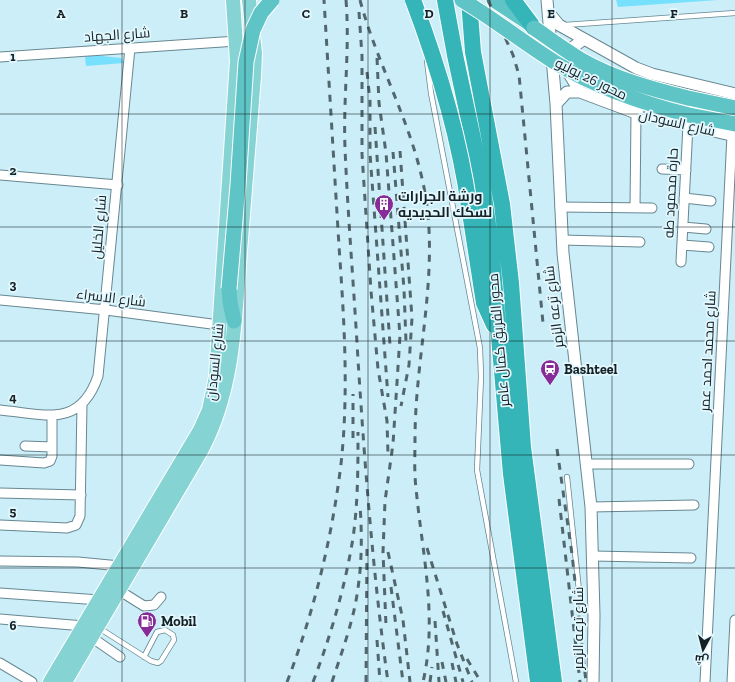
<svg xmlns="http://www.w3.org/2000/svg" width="735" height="682" font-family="'Zilla Slab',Cairo,serif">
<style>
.green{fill:#77e1fd}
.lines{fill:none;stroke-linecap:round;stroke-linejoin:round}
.service-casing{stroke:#678791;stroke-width:6}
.minor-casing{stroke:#678791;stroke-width:11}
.tertiary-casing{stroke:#678791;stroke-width:13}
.primary-casing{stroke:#fff;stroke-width:16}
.trunk-casing{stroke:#fff;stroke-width:17}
.motorway-casing{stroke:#fff;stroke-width:18}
.service{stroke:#fff;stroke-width:4.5}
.minor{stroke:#fff;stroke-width:9}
.tertiary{stroke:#fff;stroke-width:11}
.primary{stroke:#86d3d4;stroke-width:14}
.trunk{stroke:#5ec4c6;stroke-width:15}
.motorway{stroke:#35b5b7;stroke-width:16}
.rail{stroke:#52676d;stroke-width:3;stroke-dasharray:7 7;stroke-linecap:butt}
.trunk-bridge-casing{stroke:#fff;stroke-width:17;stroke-linecap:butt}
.motorway-bridge-casing{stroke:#fff;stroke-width:18;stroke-linecap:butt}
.trunk-bridge{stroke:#5ec4c6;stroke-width:15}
.motorway-bridge{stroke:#35b5b7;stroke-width:16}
.grid{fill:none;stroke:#142125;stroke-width:1;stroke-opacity:0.55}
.labels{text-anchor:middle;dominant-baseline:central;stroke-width:3.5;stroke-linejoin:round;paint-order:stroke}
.street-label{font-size:14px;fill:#142125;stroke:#e3f8fe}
.poi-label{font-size:14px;font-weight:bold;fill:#142125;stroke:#e3f8fe;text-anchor:start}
.grid-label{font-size:13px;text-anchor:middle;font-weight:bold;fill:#142125;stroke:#e3f8fe;stroke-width:3.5;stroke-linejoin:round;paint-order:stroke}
</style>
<rect width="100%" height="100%" fill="#cbeef8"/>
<path class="green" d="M 616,0 L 718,0 L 618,7 Z
M 93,55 L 121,58 L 124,63 L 86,66 L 85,57 Z"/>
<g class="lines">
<g class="service-casing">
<path id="service" d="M 565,25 L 735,13
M 427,61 L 431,93 L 480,348 L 481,377 L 477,470 L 516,682
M 567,477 L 580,600 L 585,608 L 593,614
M 99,628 L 151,661 L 158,663 L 161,661 L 174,640 L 173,635 L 165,630 L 157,632 L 144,657"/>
</g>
<g class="minor-casing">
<path id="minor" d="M 0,57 L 237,41
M 662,169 L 686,170
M 0,175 L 118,185
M 684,198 L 711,201
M 560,207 L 652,208
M 635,208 L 636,113
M 683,227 L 706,229
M 562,240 L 640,242
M 682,245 L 709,247
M 681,262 L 688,125
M 0,300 L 106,310 L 219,325
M 0,410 C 44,414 80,429 98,376 L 130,48
M 25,446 L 52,447
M 0,460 L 44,463 L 50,461 L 52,456 L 52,415
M 588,464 L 689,464
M 0,493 L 81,495
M 591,507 L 694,505
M 0,525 L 67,528 L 76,525 L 80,516 L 82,405
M 593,556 L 691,558
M 0,561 L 78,562 L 120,566
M 120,591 L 144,606 L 154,605 L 161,597
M 0,593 L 100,600
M 0,619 L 84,626
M 91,637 L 120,657
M 0,663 L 32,682
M 705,682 L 732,135
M 732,682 L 735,620"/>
</g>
<g class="tertiary-casing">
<path id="tertiary" d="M 547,0 L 556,104 L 563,253 L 591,507 L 594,615 L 593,682
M 550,14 L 559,25 L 636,68 L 652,74 L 735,94
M 580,92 L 568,72 L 572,48 L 584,39
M 556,104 L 567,92 L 580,92 L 636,113 L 735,136"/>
</g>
<g class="primary-casing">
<path id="primary" d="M 50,682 L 200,430 L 209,410 L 216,377 L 237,61 L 233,0
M 65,682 L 201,451 C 234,390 235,319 240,251 C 245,193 249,135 254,76 L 255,53 L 249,0"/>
</g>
<g class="trunk-casing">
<path id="trunk" d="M 494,0 L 529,23
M 688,98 L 735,108
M 689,115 L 735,124
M 229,289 L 230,302 L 234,321"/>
</g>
<g class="motorway-casing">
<path id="motorway" d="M 445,0 L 455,55 L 481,176 L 491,245 L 511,474 L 538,682
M 469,0 L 473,52 L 502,204 L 511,283 L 523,447 L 554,682
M 513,0 L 534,28
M 469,206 L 484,303 L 494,325"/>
</g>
<use href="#service" class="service"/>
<use href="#minor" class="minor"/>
<use href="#tertiary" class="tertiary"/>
<use href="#primary" class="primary"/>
<use href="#trunk" class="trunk"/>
<use href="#motorway" class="motorway"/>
<path class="rail" d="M 346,0 C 350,49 343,98 345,148 C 348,219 354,289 358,360 C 365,468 373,575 388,682
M 360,0 C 378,68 415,128 426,199 C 438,279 415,358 415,439 C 415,455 414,472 416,488 C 422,553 438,617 423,682
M 488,0 L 513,55 L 519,75 L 543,323
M 359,12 L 362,56 L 362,154 L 371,291 L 378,369 L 387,421 L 388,454
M 377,58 L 379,103 L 386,153 L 400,336 L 393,444 L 385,501 L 383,552 L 386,626
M 367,72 L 370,101 L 370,154 L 388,397
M 375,127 L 390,345
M 400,151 L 412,318 L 409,365 L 401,406
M 393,152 L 404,289 L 406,342
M 353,438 L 353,394
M 557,449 L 572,554 L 586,682
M 559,499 L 580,682
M 427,548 L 457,644 L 472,682
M 388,552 L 403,620 L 410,682
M 391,587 L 403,682
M 443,611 L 463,682
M 435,621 L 439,682
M 377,640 L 380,682
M 467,659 L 481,682
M 442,662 L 446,682
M 452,663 L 456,682
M 287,682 C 314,612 332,538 341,464 C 349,391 344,318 339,246 C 334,164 329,82 324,0
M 313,682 C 331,635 345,587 353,538 C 358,503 358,467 358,432
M 332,682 C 342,651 354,620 358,588 C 362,561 362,533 360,505
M 366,682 L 367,545
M 430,682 L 432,667"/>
<g class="trunk-bridge-casing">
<path id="trunk-bridge" d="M 462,0 C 494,19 524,43 556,63 C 597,88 642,103 689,115
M 534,28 C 550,39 566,51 583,61 C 615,79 652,89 688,98
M 229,289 L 238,185 L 246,62 L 253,30 L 261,13 L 272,0"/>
</g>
<g class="motorway-bridge-casing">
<path id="motorway-bridge" d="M 413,0 C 438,66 459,136 469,206"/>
</g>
<use href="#trunk-bridge" class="trunk-bridge"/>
<use href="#motorway-bridge" class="motorway-bridge"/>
</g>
<path class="grid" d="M 122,0 L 122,682M 245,0 L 245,682M 368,0 L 368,682M 490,0 L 490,682M 612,0 L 612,682M 0,114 L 735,114M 0,227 L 735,227M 0,341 L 735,341M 0,455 L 735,455M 0,568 L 735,568"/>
<defs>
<g id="building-pin" transform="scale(1)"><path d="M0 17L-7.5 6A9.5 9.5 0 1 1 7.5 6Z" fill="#862b97" stroke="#e3f8fe"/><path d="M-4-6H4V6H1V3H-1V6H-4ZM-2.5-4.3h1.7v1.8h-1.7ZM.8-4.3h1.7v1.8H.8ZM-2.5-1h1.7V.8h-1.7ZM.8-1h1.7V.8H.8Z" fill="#fff"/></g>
<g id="station-pin" transform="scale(1)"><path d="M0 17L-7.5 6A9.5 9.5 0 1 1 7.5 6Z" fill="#862b97" stroke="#e3f8fe"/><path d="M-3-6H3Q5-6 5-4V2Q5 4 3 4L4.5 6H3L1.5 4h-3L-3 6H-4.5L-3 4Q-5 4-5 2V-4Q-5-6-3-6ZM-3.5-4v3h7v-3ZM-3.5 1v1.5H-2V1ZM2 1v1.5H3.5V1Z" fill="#fff"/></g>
<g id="fuel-pin" transform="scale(1)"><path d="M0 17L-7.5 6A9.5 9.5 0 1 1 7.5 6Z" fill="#862b97" stroke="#e3f8fe"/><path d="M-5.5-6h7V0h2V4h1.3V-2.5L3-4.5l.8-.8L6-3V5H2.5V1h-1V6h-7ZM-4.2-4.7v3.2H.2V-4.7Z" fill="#fff"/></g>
</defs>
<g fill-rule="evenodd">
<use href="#building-pin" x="384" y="204"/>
<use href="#station-pin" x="550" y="369"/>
<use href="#fuel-pin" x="147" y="621"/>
</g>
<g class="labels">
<g class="street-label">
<text transform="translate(117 35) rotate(-4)">شارع الجهاد</text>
<text transform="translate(591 79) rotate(26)">محور 26 يوليو</text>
<text transform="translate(677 123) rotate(13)">شارع السودان</text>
<text transform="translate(671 193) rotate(-87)">حارة محمود طه</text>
<text transform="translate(99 227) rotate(-85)">شارع الخليل</text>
<text transform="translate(111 298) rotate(7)">شارع الاسراء</text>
<text transform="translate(554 307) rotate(-97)">شارع ترعه الزمر</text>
<text transform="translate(499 340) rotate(-95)">محور الفريق كمال عامر</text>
<text transform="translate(708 351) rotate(-87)">شارع محمد احمد عمر</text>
<text transform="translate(215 362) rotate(-84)">شارع السودان</text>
<text transform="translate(578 628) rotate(-90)">شارع ترعه الزمر</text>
</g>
<g class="poi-label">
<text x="398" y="196">ورشة الجرارات<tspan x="398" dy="16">لسكك الحديديه</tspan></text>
<text x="564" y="369">Bashteel</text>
<text x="161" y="621">Mobil</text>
</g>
</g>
<g class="grid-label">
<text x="61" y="18">A</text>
<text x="184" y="18">B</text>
<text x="306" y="18">C</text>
<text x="429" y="18">D</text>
<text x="551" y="18">E</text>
<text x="674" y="18">F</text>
<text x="13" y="61">1</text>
<text x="13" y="175">2</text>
<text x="13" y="289">3</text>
<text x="13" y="402">4</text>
<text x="13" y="516">5</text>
<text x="13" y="630">6</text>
</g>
<g transform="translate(703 650) rotate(187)" stroke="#e3f8fe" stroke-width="3" paint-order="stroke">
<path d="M0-3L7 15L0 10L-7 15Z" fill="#142125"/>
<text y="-6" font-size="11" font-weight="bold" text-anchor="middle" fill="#142125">ش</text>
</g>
</svg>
